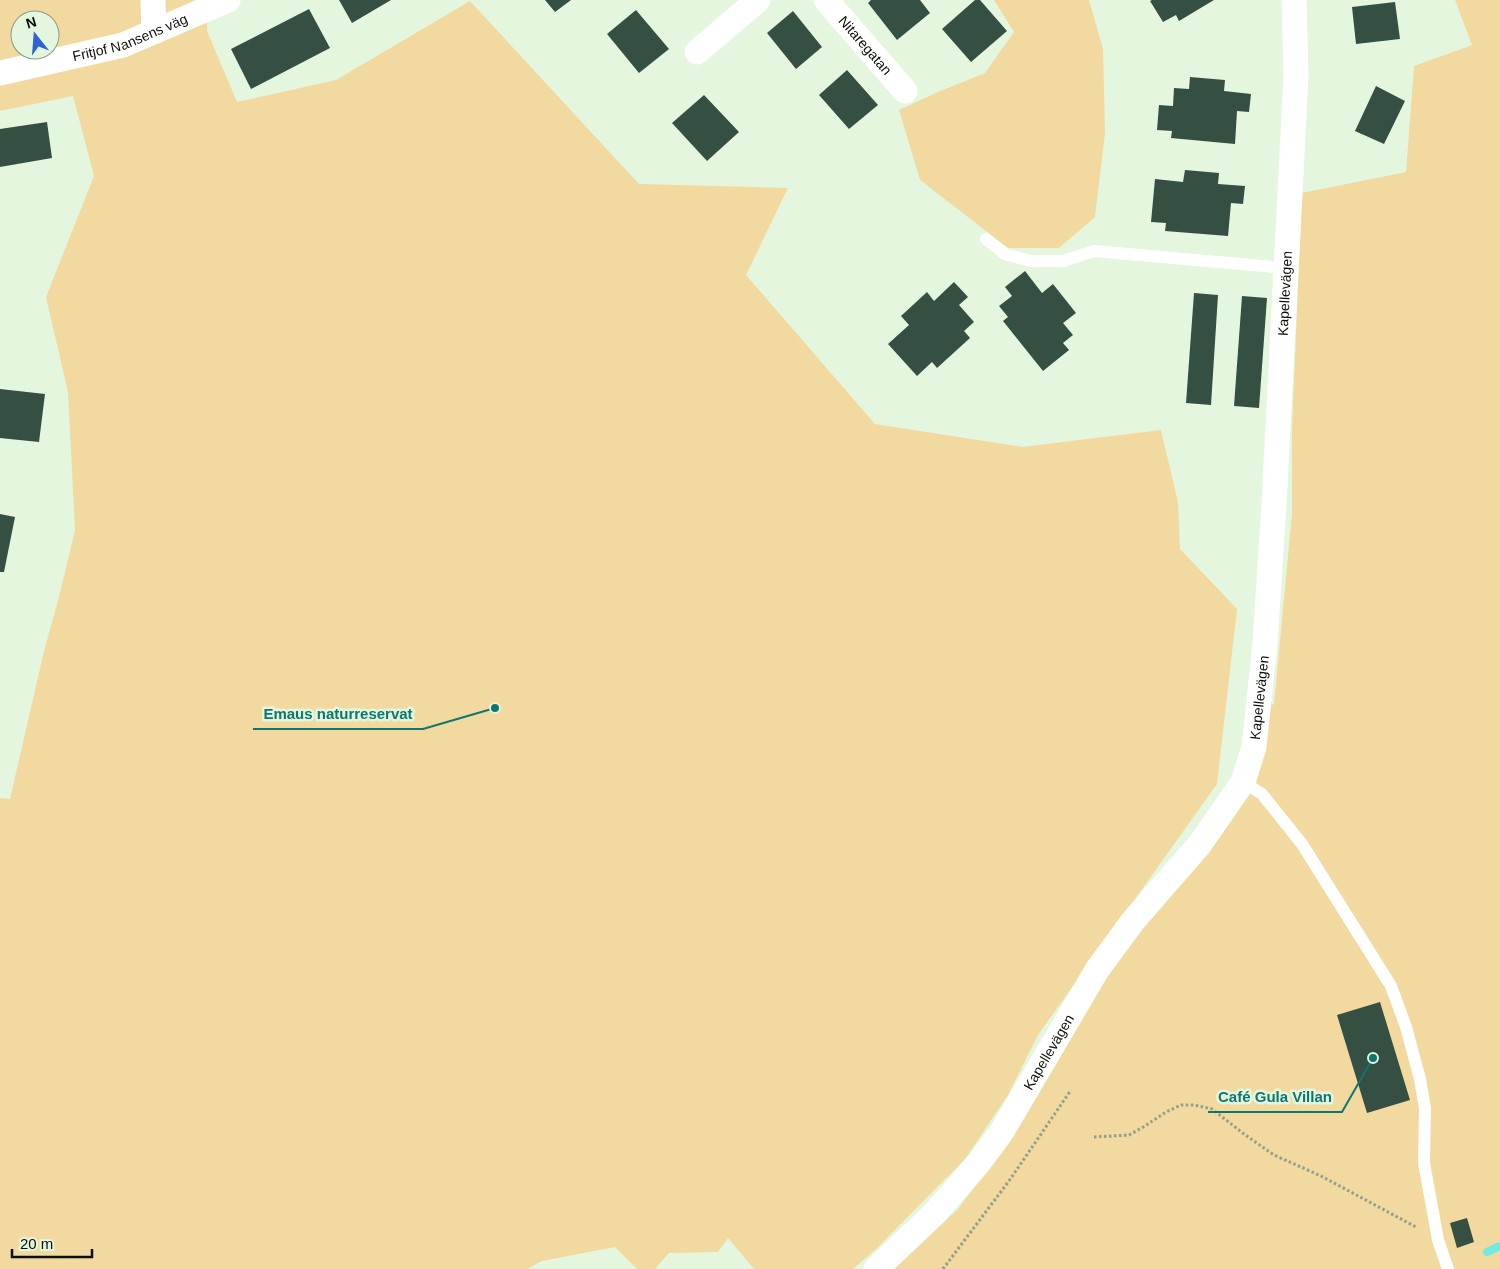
<svg xmlns="http://www.w3.org/2000/svg" width="1500" height="1269" font-family="Helvetica,sans-serif">
<style>
.green{fill:#f2d99f;fill-rule:evenodd}
.lines{fill:none;stroke-linecap:round;stroke-linejoin:round}
.stream{stroke:#75e9df;stroke-width:8}
.building{fill:#354f42}
.path{stroke:#919f8c;stroke-width:3;stroke-dasharray:2.5 2.5;stroke-linecap:butt}
.lane{stroke:#fff;stroke-width:12}
.street{stroke:#fff;stroke-width:25}
.labels{text-anchor:middle;dominant-baseline:central;stroke-width:5;stroke-linejoin:round;paint-order:stroke}
.street-label{font-size:14px;fill:#0a1008;stroke:#e4f7de}
.leader{fill:none;stroke:#0f766e;stroke-width:2}
.callout-dot{fill:#0f766e;stroke:#e4f7de;stroke-width:2}
.callout-label{font-size:15px;text-anchor:middle;font-weight:bold;fill:#0f766e;stroke:#e4f7de;stroke-width:5;stroke-linejoin:round;paint-order:stroke}
</style>
<rect width="100%" height="100%" fill="#e4f7de"/>
<path class="green" d="M 0,0 L 210,0 L 208,1 L 207,31 L 237,102 L 336,80 L 470,1 L 639,184 L 788,188 L 746,275 L 875,424 L 1022,447 L 1161,430 L 1178,502 L 1180,549 L 1237,609 L 1217,784 L 1038,1035 L 1008,1095 L 965,1159 L 875,1250 L 853,1269 L 754,1269 L 728,1238 L 718,1252 L 669,1253 L 655,1269 L 637,1269 L 615,1247 L 542,1261 L 527,1269 L 0,1269 L 0,798 L 10,799 L 44,651 L 59,597 L 75,530 L 68,392 L 46,297 L 94,176 L 73,96 L 0,111 ZM 20,20 L 50,20 L 50,50 L 20,50 Z
M 994,0 L 1089,0 L 1103,49 L 1105,133 L 1095,217 L 1059,248 L 1008,248 L 920,180 L 899,110 L 938,92 L 985,73 L 1014,32 Z
M 1455,0 L 1500,0 L 1500,1269 L 894,1269 L 957,1210 L 1001,1153 L 1039,1093 L 1041,1086 L 1112,960 L 1226,816 L 1267,707 L 1274,704 L 1292,514 L 1292,428 L 1302,193 L 1406,172 L 1414,66 L 1472,45 Z"/>
<g class="lines">
<path class="stream" d="M 1487,1252 L 1500,1246"/>
</g>
<path class="building" d="M 339,0 L 391,0 L 352,23 Z
M 545,0 L 571,0 L 555,12 Z
M 871,0 L 920,0 L 930,13 L 897,40 L 868,3 Z
M 975,0 L 980,0 L 1007,31 L 971,62 L 942,29 Z
M 1152,0 L 1214,0 L 1179,21 L 1176,15 L 1163,22 L 1150,1 Z
M 1395,2 L 1400,39 L 1356,44 L 1352,7 Z
M 309,9 L 330,48 L 251,89 L 231,49 Z
M 636,10 L 669,49 L 639,73 L 607,34 Z
M 793,11 L 822,47 L 796,69 L 767,33 Z
M 847,70 L 878,105 L 849,129 L 819,95 Z
M 1190,77 L 1225,80 L 1224,91 L 1251,94 L 1249,112 L 1237,111 L 1235,144 L 1171,138 L 1172,131 L 1157,130 L 1159,105 L 1173,106 L 1174,88 L 1189,89 Z
M 1376,86 L 1405,101 L 1384,144 L 1355,131 Z
M 704,95 L 739,132 L 707,161 L 672,123 Z
M 47,122 L 52,158 L 0,167 L 0,129 Z
M 1185,170 L 1219,173 L 1218,184 L 1245,186 L 1243,204 L 1231,203 L 1228,236 L 1165,231 L 1166,223 L 1151,222 L 1155,179 L 1183,182 Z
M 1025,271 L 1042,293 L 1053,284 L 1076,313 L 1063,323 L 1073,335 L 1063,343 L 1069,350 L 1043,371 L 1003,321 L 1008,317 L 999,306 L 1012,296 L 1005,287 Z
M 954,282 L 968,297 L 959,305 L 974,322 L 964,331 L 970,338 L 937,368 L 932,362 L 917,376 L 888,344 L 909,325 L 901,316 L 927,292 L 934,301 Z
M 1194,293 L 1218,295 L 1211,405 L 1186,403 Z
M 1242,296 L 1267,298 L 1259,408 L 1234,406 Z
M 0,389 L 45,394 L 39,442 L 0,438 Z
M 0,514 L 15,517 L 4,572 L 0,572 Z
M 1380,1002 L 1410,1100 L 1367,1113 L 1337,1015 Z
M 1467,1218 L 1474,1242 L 1457,1248 L 1450,1223 Z"/>
<g class="lines">
<path class="path" d="M 1094,1137 L 1129,1135 L 1145,1126 L 1166,1112 L 1181,1105 L 1194,1105 L 1212,1109 L 1244,1134 L 1274,1155 L 1321,1176 L 1416,1227
M 943,1269 L 1009,1181 L 1071,1090"/>
<path class="lane" d="M 986,239 L 1005,254 L 1031,261 L 1063,261 L 1094,251 L 1285,268
M 1243,782 L 1262,794 L 1302,844 L 1391,986 L 1406,1027 L 1420,1079 L 1425,1108 L 1424,1163 L 1438,1240 L 1448,1269"/>
<g class="street">
<path d="M 153,0 L 154,32"/>
<path id="s1" d="M 826,0 L 905,91"/>
<path d="M 697,52 L 758,0"/>
<path id="s2" d="M 0,73 L 123,45 L 228,0"/>
<path id="s3" d="M 876,1269 L 934,1214 L 977,1165 L 1001,1133 L 1097,970 L 1133,921 L 1200,844 L 1243,782 L 1254,747 L 1265,644 L 1274,504 L 1296,76 L 1294,0"/>
</g>
</g>
<g class="labels">
<g class="street-label">
<text stroke="none"><textPath href="#s2" startOffset="135">Fritjof Nansens väg</textPath></text>
<text stroke="none"><textPath href="#s1" startOffset="60">Nitaregatan</textPath></text>
<text stroke="none"><textPath href="#s3" startOffset="1104">Kapellevägen</textPath></text>
<text stroke="none"><textPath href="#s3" startOffset="699">Kapellevägen</textPath></text>
<text stroke="none"><textPath href="#s3" startOffset="279">Kapellevägen</textPath></text>
</g>
</g>
<path class="leader" d="M495 708L423 729H253M1373 1058L1342 1112H1208"/>
<g class="callout-dot">
<circle cx="495" cy="708" r="5"/>
<circle cx="1373" cy="1058" r="5"/>
</g>
<g class="callout-label">
<text x="338" y="719">Emaus naturreservat</text>
<text x="1275" y="1102">Café Gula Villan</text>
</g>
<g transform="translate(35 35) rotate(343)"><circle r="24" fill="#e4f7de" stroke="#8d9b88"/>
<path d="M0-4L9 19L0 12L-9 19Z" fill="#3263d3"/>
<text y="-8" font-size="14" font-weight="bold" text-anchor="middle" fill="#0a1008">N</text>
</g>
<path d="M12 1249v8h80v-8" fill="none" stroke="#0a1008" stroke-width="2.5"/>
<text x="20" y="1249" font-size="15" fill="#0a1008" stroke="#e4f7de" stroke-width="4" paint-order="stroke">20 m</text>
</svg>
